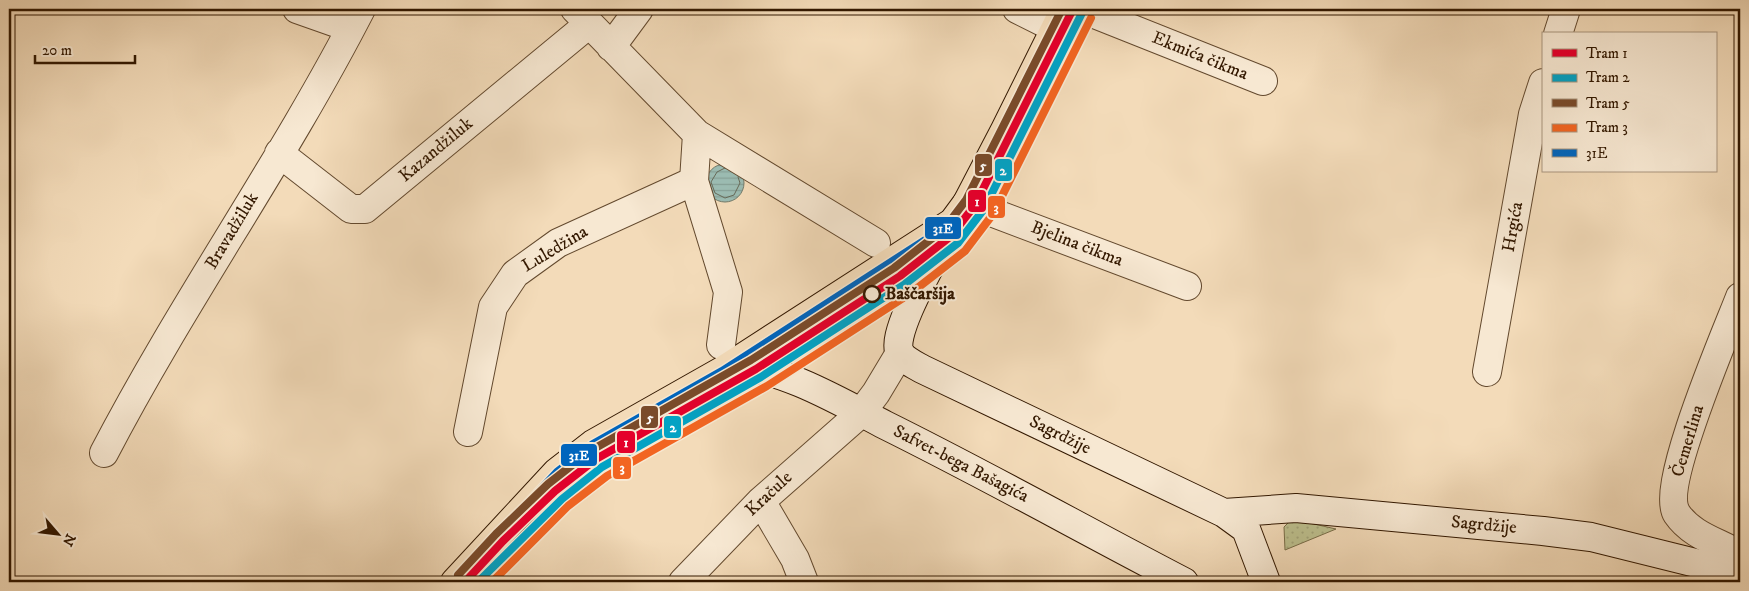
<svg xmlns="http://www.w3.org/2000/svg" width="1749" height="591" font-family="'IM FELL DW Pica',serif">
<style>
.garden{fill:url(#garden-dots);stroke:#786c47}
.water{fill:url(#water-rules);stroke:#717a6a}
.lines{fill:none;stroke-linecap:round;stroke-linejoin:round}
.shore{stroke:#676a58;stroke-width:1}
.street-casing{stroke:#63492e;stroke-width:30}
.secondary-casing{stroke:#331800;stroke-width:30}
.primary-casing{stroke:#331800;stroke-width:30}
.street{stroke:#f7e8d2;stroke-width:28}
.secondary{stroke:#f7e8d2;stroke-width:28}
.primary{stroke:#f3dbb9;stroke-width:28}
.bus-1-casing{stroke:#f7e8d2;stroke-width:11}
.bus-1{stroke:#0065bd;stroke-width:8}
.tram-1-casing{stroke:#f7e8d2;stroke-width:11}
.tram-2-casing{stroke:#f7e8d2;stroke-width:11}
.tram-3-casing{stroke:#f7e8d2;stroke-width:11}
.tram-4-casing{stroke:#f7e8d2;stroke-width:11}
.tram-1{stroke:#e4002b;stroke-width:8}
.tram-2{stroke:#03a2c4;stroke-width:8}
.tram-3{stroke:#7a4b2a;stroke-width:8}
.tram-4{stroke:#f26522;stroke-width:8}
.stop-dot{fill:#f7e8d2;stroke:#331800;stroke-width:2.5}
.labels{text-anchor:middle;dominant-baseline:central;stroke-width:4;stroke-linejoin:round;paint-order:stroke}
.street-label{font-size:18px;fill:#331800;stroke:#f7e8d2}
.stop-label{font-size:18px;font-weight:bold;fill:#331800;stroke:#f7e8d2;text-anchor:start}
.line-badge{stroke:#f7e8d2;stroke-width:2}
.badge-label{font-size:14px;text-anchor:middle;font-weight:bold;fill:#fff}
</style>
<defs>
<pattern id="garden-dots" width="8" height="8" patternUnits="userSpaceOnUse" patternTransform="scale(1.25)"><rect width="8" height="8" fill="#bdc08e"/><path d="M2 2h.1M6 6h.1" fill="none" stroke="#a3a479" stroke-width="1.8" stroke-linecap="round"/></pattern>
<pattern id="water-rules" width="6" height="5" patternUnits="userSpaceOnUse" patternTransform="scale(1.25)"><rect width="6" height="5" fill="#9bbbb1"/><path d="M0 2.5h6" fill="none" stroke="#86a096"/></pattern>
</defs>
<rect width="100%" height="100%" fill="#f3dbb9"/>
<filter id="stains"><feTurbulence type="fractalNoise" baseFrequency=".004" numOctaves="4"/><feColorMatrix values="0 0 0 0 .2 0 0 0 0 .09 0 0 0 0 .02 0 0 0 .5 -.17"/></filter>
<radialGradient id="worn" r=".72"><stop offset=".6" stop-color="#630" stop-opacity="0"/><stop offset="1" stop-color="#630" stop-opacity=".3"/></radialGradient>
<path class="garden" d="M 1292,519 L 1336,529 L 1285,550 L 1284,527 Z"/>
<path class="water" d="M706 183a19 19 0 1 1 38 0a19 19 0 1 1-38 0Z"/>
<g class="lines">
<path class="shore" d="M 725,168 L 717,172 L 711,182 L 715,193 L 725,198 L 734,195 L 740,183 L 738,177"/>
<g class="street-casing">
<path id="street" d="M 297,9 L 351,28
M 575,9 L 697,134 L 694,181 L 728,292 L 721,345
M 1017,9 L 1055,28
M 1082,9 L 1263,81
M 1558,34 L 1566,9
M 611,47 L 639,9
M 697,134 L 876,243
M 279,153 L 351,209 L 365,209 L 589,24
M 967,203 L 1187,286
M 1740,297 C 1727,331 1659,487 1677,514 C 1692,536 1719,542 1740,555
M 1487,372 L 1533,114 L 1543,83
M 468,432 L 493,307 L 515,274 L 558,243 L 694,181
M 104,453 C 183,301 283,161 361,9
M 761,501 L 795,559 L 804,582
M 683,582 L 761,501 L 861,413 L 876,393 L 900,353"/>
</g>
<g class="secondary-casing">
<path id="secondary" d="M 953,222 C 943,245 888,334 900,353 C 904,360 915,365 922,369 L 1224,513 L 1246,529 L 1266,582
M 730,365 C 780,366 841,402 885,425 C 986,475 1084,530 1184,582
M 1224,513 L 1296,508 L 1543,531 L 1591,537 L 1740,574"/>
</g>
<g class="primary-casing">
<path id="primary" d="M 455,582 L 557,472 L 593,444 L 722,371 L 953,222 L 967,203 L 1005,130 L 1065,9"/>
</g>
<use href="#street" class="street"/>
<use href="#secondary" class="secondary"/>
<use href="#primary" class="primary"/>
<g class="bus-1-casing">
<path id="bus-1" d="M 455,582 L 557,472 L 593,444 L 722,371 L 953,222 L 967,203 L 1065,9"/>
</g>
<use href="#bus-1" class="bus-1"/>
<g class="tram-1-casing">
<path id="tram-1" d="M 465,582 L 503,541 L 555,491 L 596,459 L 756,369 L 900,276 L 951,236 L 975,205 L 1073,9"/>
</g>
<g class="tram-2-casing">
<path id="tram-2" d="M 478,582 L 562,499 L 602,467 L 761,377 L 905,284 L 958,243 L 984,209 L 1082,13"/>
</g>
<g class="tram-3-casing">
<path id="tram-3" d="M 458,575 L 496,534 L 548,484 L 590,451 L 751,360 L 894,268 L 944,229 L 966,200 L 1062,9"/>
</g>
<g class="tram-4-casing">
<path id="tram-4" d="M 492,582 L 568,506 L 607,476 L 767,386 L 911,293 L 965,251 L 993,214 L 1091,18"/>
</g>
<use href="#tram-1" class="tram-1"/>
<use href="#tram-2" class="tram-2"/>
<use href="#tram-3" class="tram-3"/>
<use href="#tram-4" class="tram-4"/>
</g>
<circle class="stop-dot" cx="872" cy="294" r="8"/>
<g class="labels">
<g class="street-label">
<text transform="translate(1200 56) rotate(22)">Ekmića čikma</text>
<text transform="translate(436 150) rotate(-40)">Kazandžiluk</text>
<text transform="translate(1513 227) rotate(-80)">Hrgića</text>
<text transform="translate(232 231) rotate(-59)">Bravadžiluk</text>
<text transform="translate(1077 244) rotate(21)">Bjelina čikma</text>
<text transform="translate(555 249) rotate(-31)">Luledžina</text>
<text transform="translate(1060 435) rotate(26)">Sagrdžije</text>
<text transform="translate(1688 441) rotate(-73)">Čemerlina</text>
<text transform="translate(961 464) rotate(27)">Safvet-bega Bašagića</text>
<text transform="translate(769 494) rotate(-43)">Kračule</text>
<text transform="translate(1484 525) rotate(5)">Sagrdžije</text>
</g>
<g class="stop-label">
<text x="885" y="294">Baščaršija</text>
</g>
</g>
<g class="line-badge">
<rect x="974" y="153" width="19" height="24" rx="5" fill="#7a4b2a"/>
<rect x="994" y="158" width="19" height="24" rx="5" fill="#03a2c4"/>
<rect x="967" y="189" width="20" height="24" rx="5" fill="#e4002b"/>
<rect x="987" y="195" width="19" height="24" rx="5" fill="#f26522"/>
<rect x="924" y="216" width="38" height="24" rx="5" fill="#0065bd"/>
<rect x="640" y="405" width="19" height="24" rx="5" fill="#7a4b2a"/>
<rect x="663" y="415" width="19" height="24" rx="5" fill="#03a2c4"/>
<rect x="616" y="430" width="20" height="24" rx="5" fill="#e4002b"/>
<rect x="560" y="443" width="38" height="24" rx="5" fill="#0065bd"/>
<rect x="612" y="456" width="20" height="24" rx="5" fill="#f26522"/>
</g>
<g class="badge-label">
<text x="983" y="170">5</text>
<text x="1003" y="175">2</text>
<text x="977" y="206">1</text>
<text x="996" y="212">3</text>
<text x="943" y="233">31E</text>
<text x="650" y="422">5</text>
<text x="673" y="432">2</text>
<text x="626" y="447">1</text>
<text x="579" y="460">31E</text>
<text x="622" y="472">3</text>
</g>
<rect width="1749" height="591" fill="none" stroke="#f3dbb9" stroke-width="30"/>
<rect x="10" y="10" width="1729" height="571" fill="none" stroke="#331800" stroke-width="2.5"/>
<rect x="15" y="15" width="1719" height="561" fill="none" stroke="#331800"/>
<rect x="1542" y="32" width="175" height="140" fill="#f7e8d2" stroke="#a9957e"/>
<rect x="1552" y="49" width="25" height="8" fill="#e4002b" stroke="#a9957e"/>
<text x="1586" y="58" font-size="15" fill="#331800">Tram 1</text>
<rect x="1552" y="74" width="25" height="8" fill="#03a2c4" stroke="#a9957e"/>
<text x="1586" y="82" font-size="15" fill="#331800">Tram 2</text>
<rect x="1552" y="99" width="25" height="8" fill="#7a4b2a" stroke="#a9957e"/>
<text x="1586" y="108" font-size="15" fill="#331800">Tram 5</text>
<rect x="1552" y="124" width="25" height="8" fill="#f26522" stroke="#a9957e"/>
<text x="1586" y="132" font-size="15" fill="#331800">Tram 3</text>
<rect x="1552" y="149" width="25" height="8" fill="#0065bd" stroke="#a9957e"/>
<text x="1586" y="158" font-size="15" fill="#331800">31E</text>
<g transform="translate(58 534) rotate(118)" stroke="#f7e8d2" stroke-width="4" paint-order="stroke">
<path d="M0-4L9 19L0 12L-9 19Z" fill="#331800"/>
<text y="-8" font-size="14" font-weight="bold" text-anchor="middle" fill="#331800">N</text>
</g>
<path d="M35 55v8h100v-8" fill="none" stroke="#331800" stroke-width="2.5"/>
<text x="42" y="55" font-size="15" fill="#331800" stroke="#f7e8d2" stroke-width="4" paint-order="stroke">20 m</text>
<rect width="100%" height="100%" filter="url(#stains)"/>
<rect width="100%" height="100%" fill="url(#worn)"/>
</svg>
